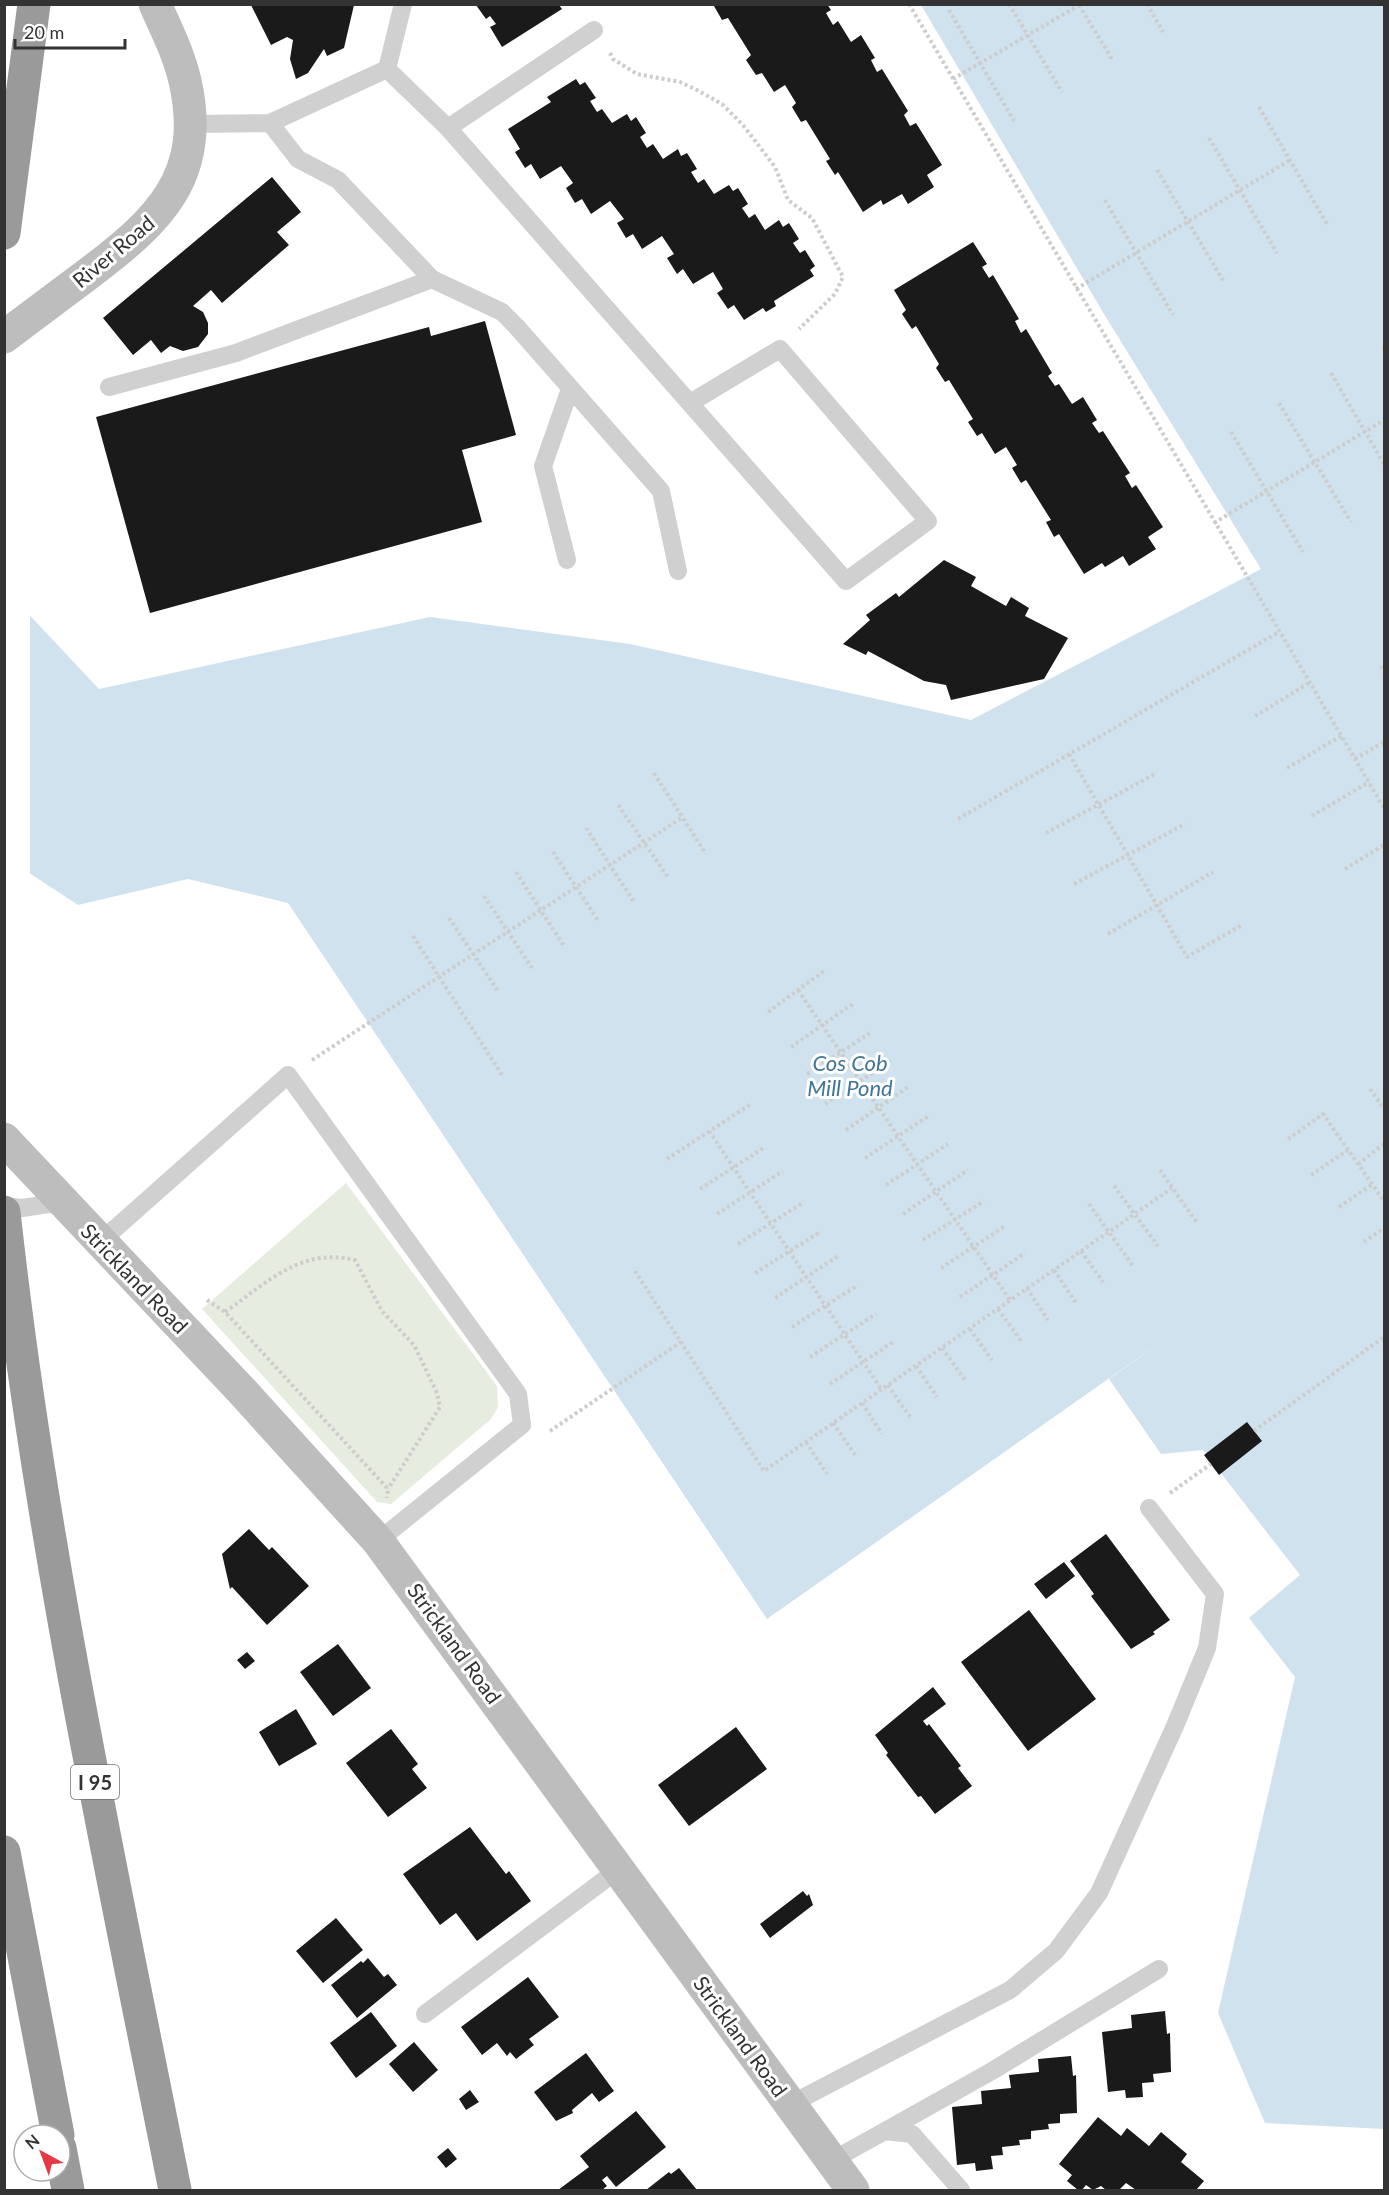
<svg xmlns="http://www.w3.org/2000/svg" width="1389" height="2195" font-family="Lato,sans-serif">
<style>
.green{fill:#e6ecdf}
.water{fill:#cfe2ee}
.pier{fill:#fff}
.building{fill:#1a1a1a}
.lines{fill:none;stroke-linecap:round;stroke-linejoin:round}
.path{stroke:#cdcdcd;stroke-width:4;stroke-dasharray:3 3;stroke-linecap:butt}
.service{stroke:#d0d0d0;stroke-width:18}
.secondary{stroke:#bdbdbd;stroke-width:33}
.motorway{stroke:#9a9a9a;stroke-width:33}
.labels{text-anchor:middle;dominant-baseline:central;stroke-width:6;stroke-linejoin:round;paint-order:stroke}
.shield{fill:#fff;stroke:#707070;stroke-width:1.5}
.shield-label{font-size:20px;font-weight:bold;fill:#333}
.street-label{font-size:21px;fill:#333;stroke:#fff}
.water-label{font-size:22px;font-style:italic;fill:#3f7597;stroke:#fff}
</style>
<rect width="100%" height="100%" fill="#fff"/>
<path class="green" d="M 346,1183 L 497,1386 L 498,1407 L 491,1419 L 391,1504 L 377,1502 L 202,1309 Z"/>
<path class="water" d="M 921,5 L 1384,5 L 1384,2129 L 1265,2123 L 1218,2013 L 1295,1677 L 1249,1618 L 1300,1575 L 1203,1450 L 1161,1454 L 1109,1379 L 1165,1339 L 767,1619 L 288,903 L 188,879 L 78,905 L 5,857 L 4,588 L 99,689 L 430,617 L 630,644 L 971,720 L 1261,569 L 1104,314 Z"/>
<path class="pier" d="M 5,585 L 30,610 L 30,878 L 4,861 Z"/>
<path class="building" d="M 716,4 L 827,4 L 831,10 L 826,13 L 833,25 L 838,21 L 851,42 L 861,35 L 875,58 L 871,60 L 877,72 L 882,69 L 908,111 L 904,115 L 910,126 L 916,123 L 942,165 L 927,175 L 934,187 L 908,204 L 902,194 L 883,205 L 881,200 L 863,212 L 838,172 L 835,175 L 826,161 L 830,159 L 806,120 L 801,122 L 792,107 L 796,103 L 785,85 L 774,92 L 762,73 L 756,75 L 746,60 L 751,55 L 728,18 L 722,20 L 714,6 Z
M 251,5 L 354,5 L 344,48 L 327,56 L 324,49 L 308,73 L 296,79 L 290,59 L 293,40 L 287,37 L 271,45 Z
M 476,5 L 559,5 L 562,9 L 502,47 L 490,27 L 496,24 L 490,16 L 486,19 Z
M 576,79 L 580,85 L 585,82 L 596,98 L 590,101 L 597,112 L 602,109 L 612,123 L 627,114 L 631,121 L 636,117 L 646,133 L 640,137 L 647,148 L 653,144 L 663,159 L 678,149 L 681,156 L 687,153 L 697,169 L 691,172 L 698,183 L 704,179 L 714,194 L 729,185 L 733,191 L 738,188 L 748,204 L 742,208 L 749,218 L 755,214 L 765,230 L 779,220 L 783,227 L 789,223 L 799,239 L 793,243 L 800,253 L 805,250 L 815,266 L 810,270 L 814,276 L 774,301 L 776,306 L 766,312 L 763,308 L 744,320 L 734,305 L 728,309 L 717,293 L 723,289 L 713,272 L 693,284 L 683,269 L 677,274 L 667,258 L 674,254 L 662,236 L 642,249 L 633,234 L 626,238 L 617,223 L 624,219 L 610,201 L 591,214 L 582,199 L 575,203 L 566,188 L 573,183 L 561,166 L 540,179 L 531,164 L 525,168 L 515,152 L 520,149 L 508,129 L 551,102 L 547,97 Z
M 272,177 L 301,212 L 277,232 L 289,245 L 222,303 L 211,290 L 193,306 L 203,312 L 208,323 L 208,334 L 198,347 L 183,351 L 170,346 L 161,353 L 151,340 L 133,355 L 103,318 Z
M 973,242 L 987,264 L 982,267 L 989,278 L 993,275 L 1019,319 L 1015,321 L 1021,333 L 1026,329 L 1052,373 L 1048,376 L 1055,386 L 1059,384 L 1072,404 L 1083,397 L 1097,420 L 1092,423 L 1099,433 L 1103,431 L 1130,473 L 1125,476 L 1132,488 L 1136,485 L 1163,527 L 1148,537 L 1156,549 L 1129,566 L 1123,556 L 1105,567 L 1102,563 L 1084,574 L 1059,534 L 1054,537 L 1046,522 L 1051,520 L 1026,480 L 1021,483 L 1012,468 L 1017,465 L 1006,447 L 995,454 L 982,433 L 977,436 L 968,422 L 973,419 L 949,380 L 945,382 L 936,368 L 939,364 L 916,326 L 912,329 L 902,314 L 906,310 L 894,290 Z
M 485,321 L 516,435 L 462,450 L 482,522 L 150,613 L 96,417 L 429,327 L 431,336 Z
M 944,560 L 976,577 L 971,586 L 1006,606 L 1011,597 L 1029,608 L 1025,616 L 1068,638 L 1044,679 L 951,700 L 946,685 L 924,681 L 868,651 L 866,655 L 843,644 L 870,620 L 866,615 L 896,593 L 899,597 Z
M 1247,1422 L 1262,1441 L 1219,1475 L 1204,1455 Z
M 249,1529 L 269,1550 L 272,1547 L 309,1586 L 267,1625 L 232,1587 L 230,1589 L 222,1554 Z
M 1106,1534 L 1170,1620 L 1153,1632 L 1155,1634 L 1131,1649 L 1091,1596 L 1094,1594 L 1070,1561 Z
M 1064,1562 L 1075,1576 L 1046,1599 L 1034,1584 Z
M 1029,1610 L 1096,1699 L 1028,1751 L 961,1662 Z
M 338,1644 L 371,1688 L 333,1716 L 300,1672 Z
M 247,1652 L 255,1661 L 245,1669 L 237,1660 Z
M 933,1687 L 946,1704 L 923,1721 L 927,1726 L 929,1724 L 961,1766 L 958,1768 L 972,1786 L 935,1814 L 921,1796 L 918,1797 L 886,1755 L 888,1753 L 875,1735 Z
M 296,1709 L 317,1744 L 279,1766 L 259,1732 Z
M 736,1727 L 767,1769 L 689,1826 L 658,1785 Z
M 391,1729 L 418,1764 L 412,1769 L 427,1788 L 388,1817 L 346,1763 Z
M 470,1827 L 506,1874 L 509,1871 L 531,1901 L 477,1941 L 456,1913 L 440,1925 L 403,1874 Z
M 803,1891 L 807,1896 L 809,1894 L 813,1905 L 770,1938 L 760,1924 Z
M 336,1918 L 363,1950 L 323,1983 L 296,1951 Z
M 368,1958 L 384,1977 L 388,1974 L 397,1985 L 357,2018 L 331,1985 L 361,1961 L 363,1963 Z
M 528,1977 L 559,2017 L 529,2039 L 534,2045 L 516,2059 L 510,2052 L 507,2056 L 497,2043 L 482,2055 L 461,2027 Z
M 1165,2011 L 1167,2034 L 1170,2033 L 1171,2072 L 1153,2074 L 1154,2082 L 1142,2083 L 1143,2097 L 1126,2098 L 1125,2090 L 1108,2092 L 1102,2032 L 1132,2028 L 1131,2015 Z
M 371,2012 L 397,2046 L 356,2078 L 330,2043 Z
M 414,2042 L 438,2070 L 413,2092 L 389,2064 Z
M 586,2053 L 614,2091 L 599,2102 L 592,2093 L 572,2110 L 573,2113 L 556,2121 L 534,2092 Z
M 1071,2056 L 1073,2076 L 1076,2075 L 1077,2113 L 1060,2114 L 1060,2123 L 1048,2124 L 1049,2129 L 1031,2131 L 1031,2139 L 1019,2140 L 1020,2145 L 1002,2147 L 1003,2155 L 991,2156 L 993,2169 L 976,2171 L 975,2163 L 957,2165 L 952,2107 L 982,2104 L 981,2091 L 1011,2088 L 1009,2075 L 1039,2072 L 1038,2059 Z
M 470,2090 L 479,2102 L 466,2110 L 459,2099 Z
M 636,2111 L 666,2147 L 616,2187 L 607,2176 L 602,2180 L 607,2186 L 602,2190 L 558,2190 L 589,2167 L 580,2156 Z
M 1098,2117 L 1121,2136 L 1127,2128 L 1149,2146 L 1161,2132 L 1187,2154 L 1181,2162 L 1204,2181 L 1196,2190 L 1136,2190 L 1126,2183 L 1119,2190 L 1106,2190 L 1101,2186 L 1093,2190 L 1086,2185 L 1082,2190 L 1078,2190 L 1067,2181 L 1072,2175 L 1059,2164 Z
M 448,2148 L 457,2159 L 446,2168 L 437,2157 Z
M 679,2168 L 697,2190 L 646,2190 L 669,2172 L 671,2174 Z"/>
<g class="lines">
<path class="path" d="M 909,4 L 1384,808
M 1009,4 L 1062,92
M 1147,4 L 1163,32
M 1079,5 L 1112,59
M 949,10 L 1014,121
M 610,53 L 613,59 L 637,74 L 680,82 L 695,89 L 722,104 L 743,125 L 775,167 L 788,200 L 812,218 L 843,277 L 835,294 L 799,329
M 953,79 L 1081,4
M 1259,107 L 1327,224
M 1209,138 L 1277,253
M 1157,170 L 1224,282
M 1105,200 L 1173,315
M 1076,289 L 1290,160
M 1383,346 L 1384,348
M 1331,373 L 1384,464
M 1279,403 L 1351,522
M 1231,432 L 1303,552
M 1214,523 L 1384,420
M 1381,666 L 1384,672
M 1255,716 L 1309,683
M 1069,754 L 1187,957 L 1242,925
M 1355,759 L 1384,742
M 1287,768 L 1341,736
M 654,773 L 706,854
M 618,805 L 668,877
M 1312,816 L 1369,782
M 958,819 L 1279,632
M 586,828 L 634,902
M 1046,833 L 1157,773
M 553,852 L 599,922
M 1345,869 L 1384,845
M 516,872 L 564,946
M 1074,884 L 1185,824
M 484,896 L 532,968
M 449,918 L 498,991
M 1108,934 L 1213,872
M 413,936 L 502,1075
M 798,990 L 1010,1300
M 768,1012 L 824,971
M 791,1047 L 854,1003
M 312,1060 L 683,817
M 807,1074 L 872,1032
M 1370,1089 L 1384,1109
M 825,1104 L 891,1061
M 846,1130 L 908,1087
M 709,1131 L 881,1389
M 1288,1139 L 1323,1114 L 1384,1201
M 865,1158 L 930,1115
M 667,1159 L 751,1104
M 1358,1164 L 1384,1144
M 1160,1170 L 1198,1224
M 1311,1175 L 1348,1150
M 886,1185 L 948,1144
M 1114,1186 L 1158,1246
M 700,1189 L 765,1147
M 1089,1204 L 1133,1266
M 1339,1207 L 1373,1184
M 717,1214 L 783,1171
M 903,1214 L 968,1170
M 923,1240 L 984,1201
M 1364,1242 L 1384,1228
M 738,1244 L 804,1202
M 1081,1251 L 1103,1282
M 941,1268 L 1005,1226
M 1054,1270 L 1076,1303
M 635,1271 L 764,1471 L 1172,1188
M 755,1273 L 820,1232
M 1027,1288 L 1048,1320
M 960,1297 L 1025,1253
M 775,1298 L 838,1256
M 207,1300 L 225,1312 L 388,1489 L 387,1498
M 998,1309 L 1021,1341
M 225,1312 C 267,1283 300,1247 355,1260 L 382,1311 L 414,1345 L 437,1393 L 440,1407 L 388,1489
M 792,1327 L 858,1285
M 970,1329 L 992,1360
M 942,1348 L 965,1380
M 810,1357 L 876,1314
M 916,1366 L 937,1397
M 830,1384 L 893,1342
M 888,1385 L 910,1417
M 862,1403 L 882,1434
M 833,1423 L 856,1456
M 550,1431 L 681,1342
M 1254,1431 L 1384,1337
M 806,1442 L 827,1474
M 1170,1493 L 1211,1464"/>
<path class="service" d="M 387,69 L 448,128 L 846,581 L 928,521 L 780,349 L 690,403
M 270,123 L 298,159 L 338,180 L 432,279 L 502,312 L 516,326 L 661,491 L 678,571
M 191,124 L 270,123 L 387,69 L 403,4
M 448,128 L 594,30
M 109,387 L 236,353 L 432,279
M 567,560 L 543,466 L 570,389
M 4,1206 L 22,1208 L 62,1202
M 100,1242 L 288,1075 L 518,1394 L 522,1425 L 378,1541
M 425,2014 L 619,1869
M 791,2104 L 1010,1990 L 1056,1951 L 1099,1893 L 1175,1726 L 1207,1648 L 1215,1594 L 1149,1508
M 885,2131 L 992,2071 L 1159,1969
M 831,2161 L 885,2131 L 912,2134 L 961,2190"/>
<path class="secondary" d="M 4,337 C 32,316 60,295 88,274 C 158,221 207,177 185,81 C 179,54 166,29 155,4
M 4,1139 L 241,1390 L 378,1541 L 853,2190"/>
<path class="motorway" d="M 4,233 L 34,4
M 4,1212 C 40,1542 111,1866 175,2190
M 4,1852 L 58,2135
M 60,2148 L 68,2190"/>
</g>
<g class="labels">
<rect class="shield" x="71" y="1765" width="48" height="34" rx="4.5"/>
<g class="shield-label">
<text x="95" y="1782">I 95</text>
</g>
<g class="street-label">
<text transform="translate(113 251) rotate(-40)">River Road</text>
<text transform="translate(135 1278) rotate(46)">Strickland Road</text>
<text transform="translate(455 1643) rotate(54)">Strickland Road</text>
<text transform="translate(741 2036) rotate(54)">Strickland Road</text>
</g>
<g class="water-label">
<text x="850" y="1062">Cos Cob<tspan x="850" dy="25">Mill Pond</tspan></text>
</g>
</g>
<rect width="1389" height="2195" fill="none" stroke="#333333" stroke-width="12"/>
<g transform="translate(42 2153) rotate(319)"><circle r="28" fill="#ffffff" stroke="#adadad" stroke-width="1.5"/>
<path d="M0-4.5L10 22L0 15L-10 22Z" fill="#e63946"/>
<text y="-9" font-size="16" font-weight="bold" text-anchor="middle" fill="#333333">N</text>
</g>
<path d="M15 39v9h110v-9" fill="none" stroke="#333333" stroke-width="3"/>
<text x="24" y="39" font-size="18" fill="#333333" stroke="#ffffff" stroke-width="4.5" paint-order="stroke">20 m</text>
</svg>
